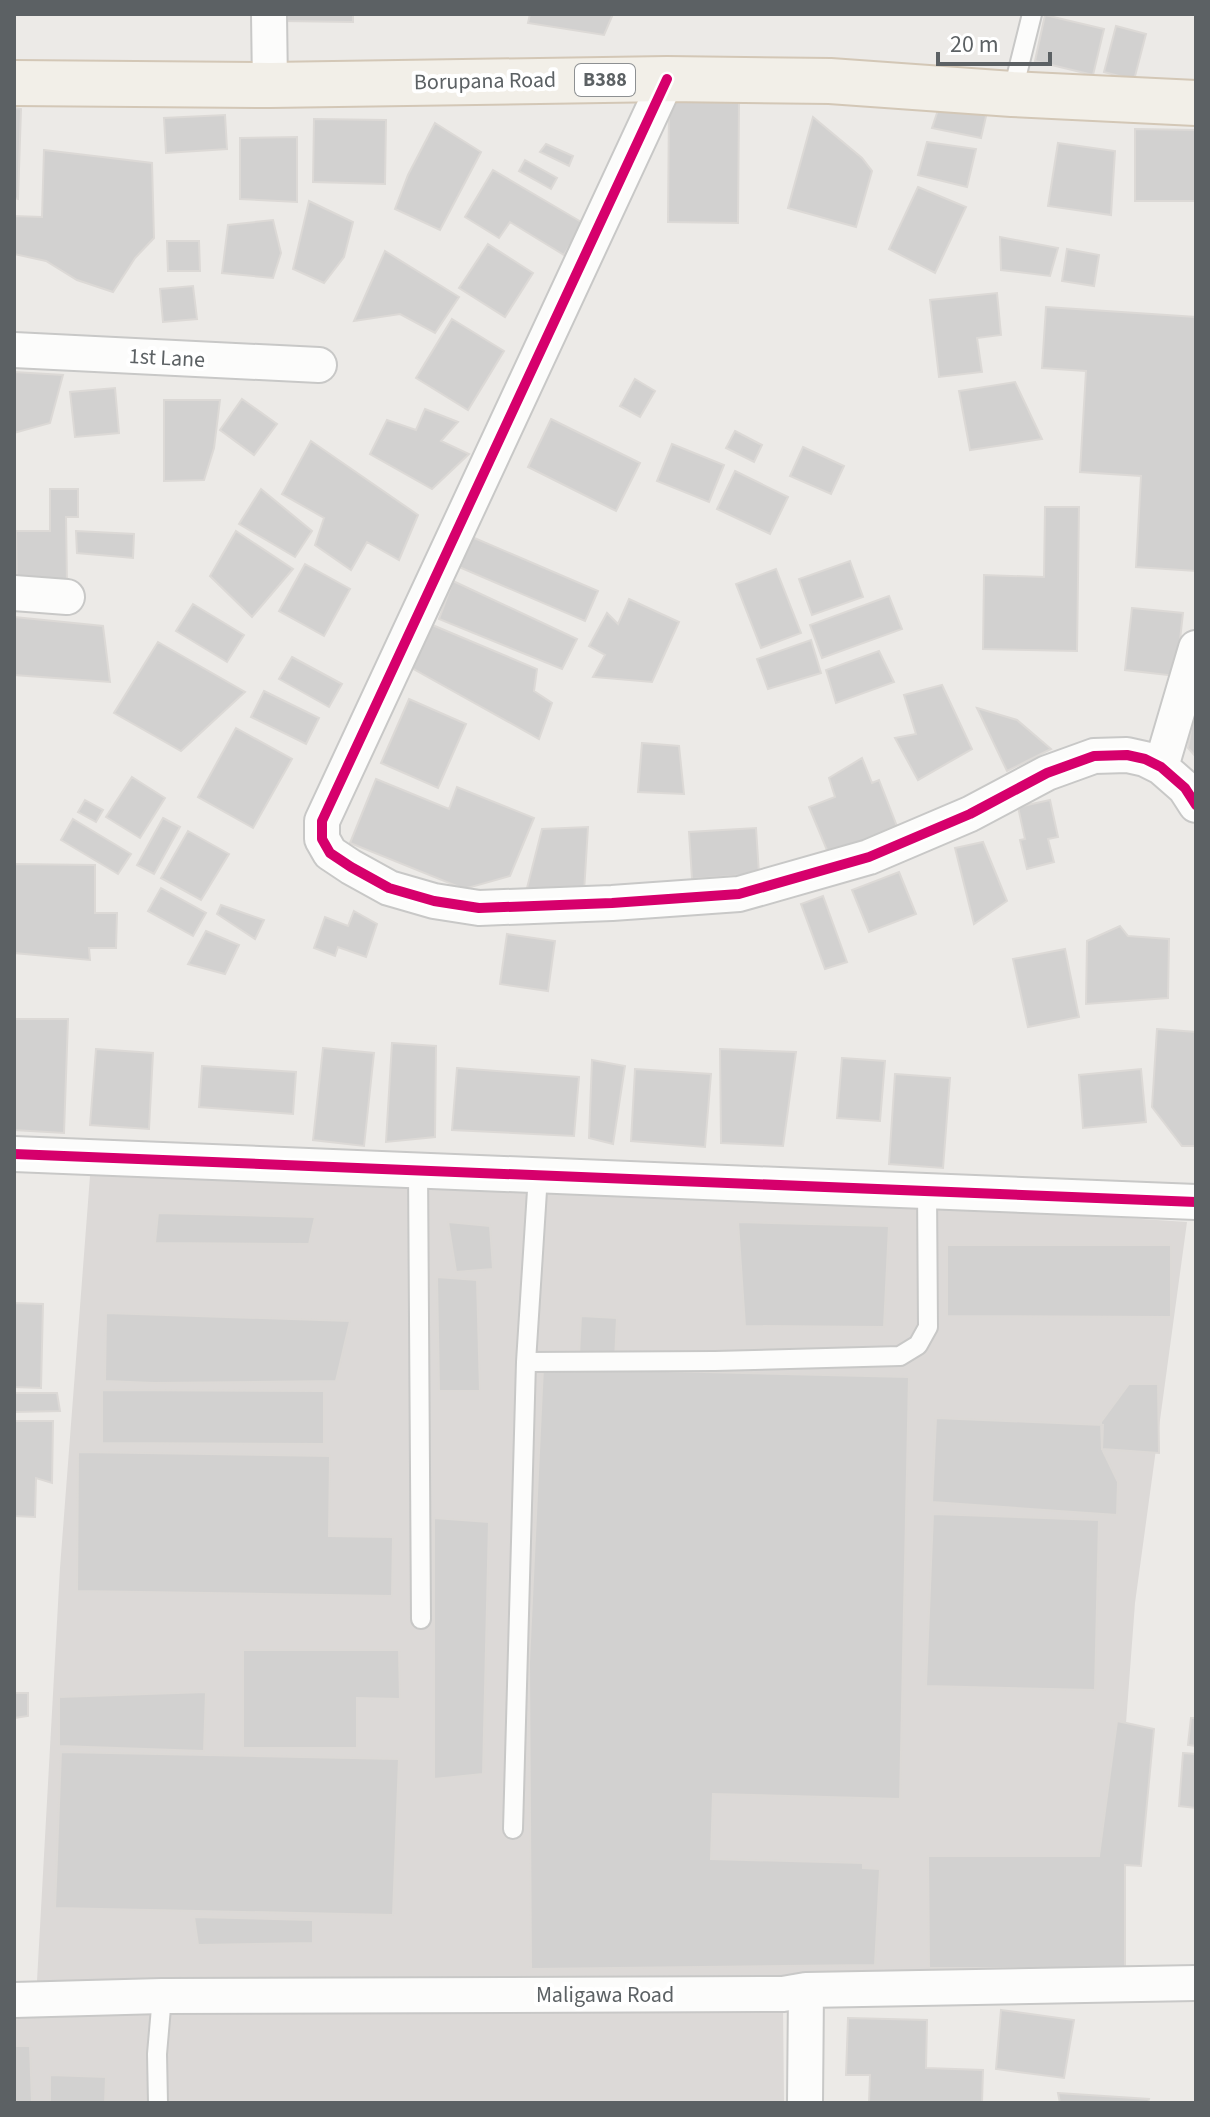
<svg xmlns="http://www.w3.org/2000/svg" width="1210" height="2117" font-family="'Source Sans 3',sans-serif">
<style>
.industrial{fill:#dcd9d7}
.building{fill:#d2d1d0;stroke:#dcd9d6;stroke-width:2}
.lines{fill:none;stroke-linecap:round;stroke-linejoin:round}
.service-casing{stroke:#c8c8c7;stroke-width:22}
.minor-casing{stroke:#c8c8c7;stroke-width:38}
.primary-casing{stroke:#d3c7b6;stroke-width:48}
.service{stroke:#fcfcfb;stroke-width:18}
.minor{stroke:#fcfcfb;stroke-width:34}
.primary{stroke:#f2efe8;stroke-width:44}
.cycleway-casing{stroke:#fff;stroke-width:15}
.cycleway{stroke:#d6006c;stroke-width:10}
.labels{text-anchor:middle;dominant-baseline:central;stroke-width:8;stroke-linejoin:round;paint-order:stroke}
.shield{fill:#fff;stroke:#8d9092;stroke-width:2}
.shield-label{font-size:20px;font-weight:bold;fill:#5c6164}
.street-label{font-size:22px;fill:#5c6164;stroke:#fff}
</style>
<rect width="100%" height="100%" fill="#eceae7"/>
<path class="industrial" d="M 91,1163 L 388,1170 L 1187,1222 L 1135,1603 L 1110,1937 L 1089,1962 L 783,2006 L 784,2103 L 14,2103 L 14,2000 L 36,1999 L 60,1568 Z"/>
<path class="building" d="M 281,14 L 353,14 L 353,22 L 281,21 Z
M 530,14 L 613,14 L 604,35 L 528,23 Z
M 1045,15 L 1104,29 L 1093,75 L 1035,61 Z
M 1116,26 L 1146,34 L 1134,80 L 1104,72 Z
M 669,101 L 739,102 L 738,223 L 668,222 Z
M 939,107 L 987,112 L 981,138 L 932,128 Z
M 14,108 L 21,109 L 18,199 L 14,198 Z
M 225,115 L 227,149 L 166,153 L 164,118 Z
M 813,117 L 862,158 L 872,171 L 856,227 L 788,208 Z
M 314,119 L 386,120 L 385,184 L 313,182 Z
M 435,123 L 481,152 L 440,230 L 395,209 L 408,175 Z
M 1135,129 L 1196,130 L 1196,201 L 1135,201 Z
M 297,137 L 297,202 L 240,199 L 240,138 Z
M 927,142 L 976,149 L 967,187 L 918,175 Z
M 1058,143 L 1115,151 L 1111,215 L 1048,206 Z
M 546,144 L 573,156 L 569,166 L 540,152 Z
M 44,150 L 152,163 L 154,238 L 135,258 L 113,292 L 77,280 L 46,261 L 14,254 L 14,216 L 42,217 Z
M 525,160 L 557,178 L 551,189 L 519,171 Z
M 493,170 L 583,223 L 564,255 L 510,222 L 499,238 L 465,217 Z
M 918,187 L 966,207 L 935,273 L 889,249 Z
M 309,201 L 353,222 L 344,257 L 324,283 L 293,269 Z
M 273,220 L 281,253 L 273,278 L 222,273 L 228,225 Z
M 1000,237 L 1058,248 L 1050,276 L 1001,270 Z
M 167,241 L 199,241 L 200,271 L 168,271 Z
M 488,244 L 533,273 L 505,317 L 459,288 Z
M 1067,249 L 1099,255 L 1094,286 L 1062,281 Z
M 385,251 L 459,297 L 435,333 L 400,314 L 354,321 Z
M 193,286 L 197,319 L 163,322 L 160,289 Z
M 997,293 L 1001,335 L 977,338 L 982,372 L 939,377 L 930,300 Z
M 1046,307 L 1196,317 L 1196,571 L 1136,567 L 1141,476 L 1080,472 L 1086,371 L 1042,368 Z
M 452,319 L 504,351 L 468,410 L 416,378 Z
M 14,372 L 63,375 L 50,423 L 14,433 Z
M 635,379 L 655,391 L 640,417 L 620,406 Z
M 1015,382 L 1042,439 L 970,450 L 959,391 Z
M 115,388 L 119,433 L 75,437 L 70,392 Z
M 242,399 L 277,424 L 254,455 L 220,430 Z
M 164,400 L 220,400 L 214,448 L 204,480 L 164,481 Z
M 425,409 L 458,422 L 441,441 L 469,454 L 432,489 L 370,454 L 387,420 L 416,430 Z
M 551,419 L 640,463 L 616,511 L 528,467 Z
M 735,431 L 762,445 L 754,462 L 726,448 Z
M 311,441 L 418,515 L 399,560 L 367,542 L 351,570 L 315,545 L 324,518 L 282,494 Z
M 672,444 L 724,465 L 709,502 L 657,481 Z
M 803,447 L 844,466 L 831,494 L 790,476 Z
M 735,471 L 788,497 L 770,534 L 717,509 Z
M 50,489 L 78,489 L 78,517 L 66,517 L 67,585 L 17,585 L 16,531 L 50,531 Z
M 261,489 L 312,531 L 295,557 L 239,524 Z
M 1045,507 L 1079,507 L 1077,651 L 983,649 L 984,575 L 1044,577 Z
M 76,531 L 134,534 L 133,558 L 77,553 Z
M 236,531 L 293,569 L 252,617 L 210,576 Z
M 472,537 L 598,591 L 585,621 L 459,567 Z
M 850,561 L 863,597 L 812,615 L 799,579 Z
M 305,564 L 350,589 L 324,636 L 279,611 Z
M 776,569 L 801,633 L 761,648 L 736,584 Z
M 453,581 L 577,639 L 562,669 L 439,619 Z
M 889,596 L 902,629 L 822,658 L 810,625 Z
M 629,599 L 679,622 L 652,682 L 593,677 L 605,655 L 589,646 L 607,613 L 618,624 Z
M 193,604 L 244,635 L 227,662 L 176,631 Z
M 1132,608 L 1183,613 L 1176,676 L 1125,670 Z
M 14,617 L 103,626 L 110,682 L 14,675 Z
M 430,624 L 537,669 L 534,691 L 552,703 L 539,739 L 410,667 Z
M 811,640 L 821,673 L 768,689 L 757,659 Z
M 158,642 L 245,692 L 181,751 L 114,713 Z
M 879,651 L 894,682 L 836,703 L 826,670 Z
M 292,657 L 342,684 L 329,707 L 279,679 Z
M 942,685 L 972,749 L 918,780 L 895,738 L 916,734 L 904,695 Z
M 264,691 L 319,718 L 306,744 L 251,717 Z
M 409,699 L 466,724 L 438,788 L 381,763 Z
M 1196,700 L 1196,757 L 1188,748 Z
M 977,708 L 1017,720 L 1051,749 L 1007,771 Z
M 236,728 L 292,759 L 253,828 L 198,797 Z
M 642,743 L 679,746 L 684,794 L 638,792 Z
M 862,758 L 872,783 L 879,780 L 898,829 L 829,855 L 809,807 L 835,797 L 829,778 Z
M 132,777 L 165,798 L 140,838 L 106,817 Z
M 376,779 L 449,809 L 457,787 L 534,818 L 510,876 L 464,889 L 350,843 Z
M 85,800 L 103,810 L 96,822 L 78,812 Z
M 1050,800 L 1058,837 L 1048,839 L 1054,862 L 1027,869 L 1020,840 L 1025,839 L 1018,807 Z
M 163,818 L 180,827 L 154,874 L 137,865 Z
M 73,819 L 131,854 L 118,874 L 61,840 Z
M 588,827 L 584,892 L 527,888 L 542,829 Z
M 756,828 L 759,874 L 692,879 L 689,832 Z
M 188,831 L 229,854 L 201,900 L 161,878 Z
M 983,842 L 1007,901 L 974,924 L 955,848 Z
M 14,864 L 95,865 L 95,913 L 117,913 L 116,948 L 89,948 L 90,960 L 14,953 Z
M 899,872 L 916,914 L 869,932 L 852,890 Z
M 161,888 L 206,913 L 193,936 L 148,911 Z
M 823,896 L 847,962 L 825,969 L 801,904 Z
M 221,905 L 264,920 L 255,939 L 217,914 Z
M 354,911 L 377,924 L 366,957 L 338,947 L 335,956 L 314,948 L 325,917 L 348,926 Z
M 1120,926 L 1128,936 L 1169,939 L 1168,998 L 1086,1004 L 1087,941 Z
M 206,931 L 239,945 L 225,974 L 188,964 Z
M 507,934 L 555,941 L 548,991 L 500,984 Z
M 1065,949 L 1079,1017 L 1028,1027 L 1013,959 Z
M 14,1019 L 68,1019 L 64,1133 L 14,1130 Z
M 1157,1029 L 1196,1032 L 1196,1146 L 1182,1146 L 1152,1107 Z
M 392,1043 L 436,1046 L 435,1137 L 386,1142 Z
M 323,1048 L 374,1053 L 364,1146 L 313,1140 Z
M 96,1049 L 153,1053 L 149,1129 L 90,1125 Z
M 720,1049 L 796,1052 L 783,1146 L 721,1143 Z
M 842,1058 L 885,1061 L 880,1121 L 837,1118 Z
M 592,1060 L 625,1066 L 613,1144 L 589,1138 Z
M 202,1066 L 296,1072 L 293,1114 L 199,1107 Z
M 457,1068 L 579,1077 L 574,1136 L 452,1130 Z
M 635,1069 L 711,1074 L 705,1147 L 631,1141 Z
M 1141,1069 L 1146,1122 L 1083,1128 L 1079,1075 Z
M 895,1074 L 950,1078 L 943,1168 L 889,1164 Z
M 158,1213 L 315,1217 L 309,1244 L 155,1243 Z
M 448,1222 L 490,1226 L 493,1269 L 456,1272 Z
M 738,1222 L 889,1226 L 884,1327 L 745,1326 Z
M 947,1245 L 1171,1245 L 1171,1317 L 947,1316 Z
M 437,1277 L 477,1280 L 480,1391 L 439,1391 Z
M 14,1303 L 43,1304 L 41,1388 L 14,1387 Z
M 106,1313 L 350,1321 L 336,1381 L 154,1383 L 105,1381 Z
M 581,1316 L 617,1318 L 615,1359 L 579,1356 Z
M 543,1368 L 909,1377 L 900,1799 L 713,1794 L 711,1859 L 863,1863 L 863,1868 L 880,1869 L 875,1965 L 531,1969 L 529,1663 Z
M 1129,1384 L 1158,1384 L 1159,1453 L 1102,1449 L 1101,1422 Z
M 102,1390 L 324,1391 L 324,1444 L 102,1443 Z
M 14,1393 L 57,1393 L 60,1411 L 14,1412 Z
M 936,1418 L 1103,1425 L 1102,1449 L 1118,1482 L 1117,1515 L 932,1502 Z
M 14,1421 L 53,1421 L 52,1483 L 36,1478 L 35,1517 L 14,1516 Z
M 78,1452 L 330,1456 L 329,1536 L 393,1537 L 392,1596 L 77,1591 Z
M 933,1514 L 1099,1520 L 1095,1690 L 926,1686 Z
M 434,1518 L 489,1522 L 483,1774 L 434,1779 Z
M 243,1650 L 399,1650 L 400,1699 L 357,1698 L 357,1748 L 243,1748 Z
M 206,1692 L 204,1751 L 59,1746 L 59,1697 Z
M 14,1693 L 28,1693 L 28,1716 L 14,1718 Z
M 1191,1718 L 1196,1718 L 1196,1746 L 1188,1745 Z
M 1117,1721 L 1154,1729 L 1141,1866 L 1125,1865 L 1125,1968 L 929,1968 L 928,1856 L 1099,1856 Z
M 61,1752 L 399,1759 L 393,1915 L 55,1908 Z
M 1183,1753 L 1196,1754 L 1196,1808 L 1179,1806 Z
M 194,1917 L 313,1920 L 313,1943 L 198,1945 Z
M 1001,2010 L 1074,2020 L 1064,2078 L 996,2069 Z
M 848,2018 L 927,2020 L 926,2068 L 983,2070 L 982,2103 L 869,2103 L 870,2075 L 846,2075 Z
M 14,2046 L 30,2046 L 32,2103 L 14,2103 Z
M 50,2075 L 106,2077 L 105,2103 L 50,2103 Z
M 1058,2093 L 1149,2099 L 1148,2103 L 1060,2103 Z"/>
<g class="lines">
<g class="service-casing">
<path id="service" d="M 1012,94 L 1032,14
M 418,1169 L 421,1619
M 526,1362 L 715,1361 L 900,1356 L 918,1345 L 928,1327 L 927,1190
M 513,1829 L 526,1362 L 538,1175
M 158,2103 L 157,2054 L 162,1996"/>
</g>
<g class="minor-casing">
<path id="minor" d="M 269,14 L 270,85
M 667,79 L 322,821 L 322,839 L 330,853 L 351,867 L 389,888 L 434,901 L 479,908 L 612,903 L 739,894 L 869,857 L 970,814 L 1047,773 L 1094,756 L 1127,755 L 1145,759 L 1161,767 L 1185,788 L 1196,805
M 14,350 L 319,365
M 14,593 L 67,597
M 1161,767 L 1196,648
M 14,1154 L 1196,1202
M 14,2000 L 162,1996 L 783,1994 L 806,1990 L 1196,1983
M 805,2103 L 806,1990"/>
</g>
<g class="primary-casing">
<path id="primary" d="M 14,83 L 270,85 L 667,79 L 830,81 L 1012,94 L 1196,103"/>
</g>
<use href="#service" class="service"/>
<use href="#minor" class="minor"/>
<use href="#primary" class="primary"/>
<g class="cycleway-casing">
<path id="cycleway" d="M 667,79 L 322,821 L 322,839 L 330,853 L 351,867 L 389,888 L 434,901 L 479,908 L 612,903 L 739,894 L 869,857 L 970,814 L 1047,773 L 1094,756 L 1127,755 L 1145,759 L 1161,767 L 1185,788 L 1196,805
M 14,1154 L 1196,1202"/>
</g>
<use href="#cycleway" class="cycleway"/>
</g>
<g class="labels">
<rect class="shield" x="575" y="64" width="60" height="32" rx="6"/>
<g class="shield-label">
<text x="605" y="80">B388</text>
</g>
<g class="street-label">
<text transform="translate(485 81) rotate(-1)">Borupana Road</text>
<text transform="translate(167 358) rotate(3)">1st Lane</text>
<text x="605" y="1995">Maligawa Road</text>
</g>
</g>
<rect width="1210" height="2117" fill="none" stroke="#5c6164" stroke-width="32"/>
<path d="M938 52v12h112v-12" fill="none" stroke="#5c6164" stroke-width="4"/>
<text x="950" y="52" font-size="24" fill="#5c6164" stroke="#ffffff" stroke-width="6" paint-order="stroke">20 m</text>
</svg>
